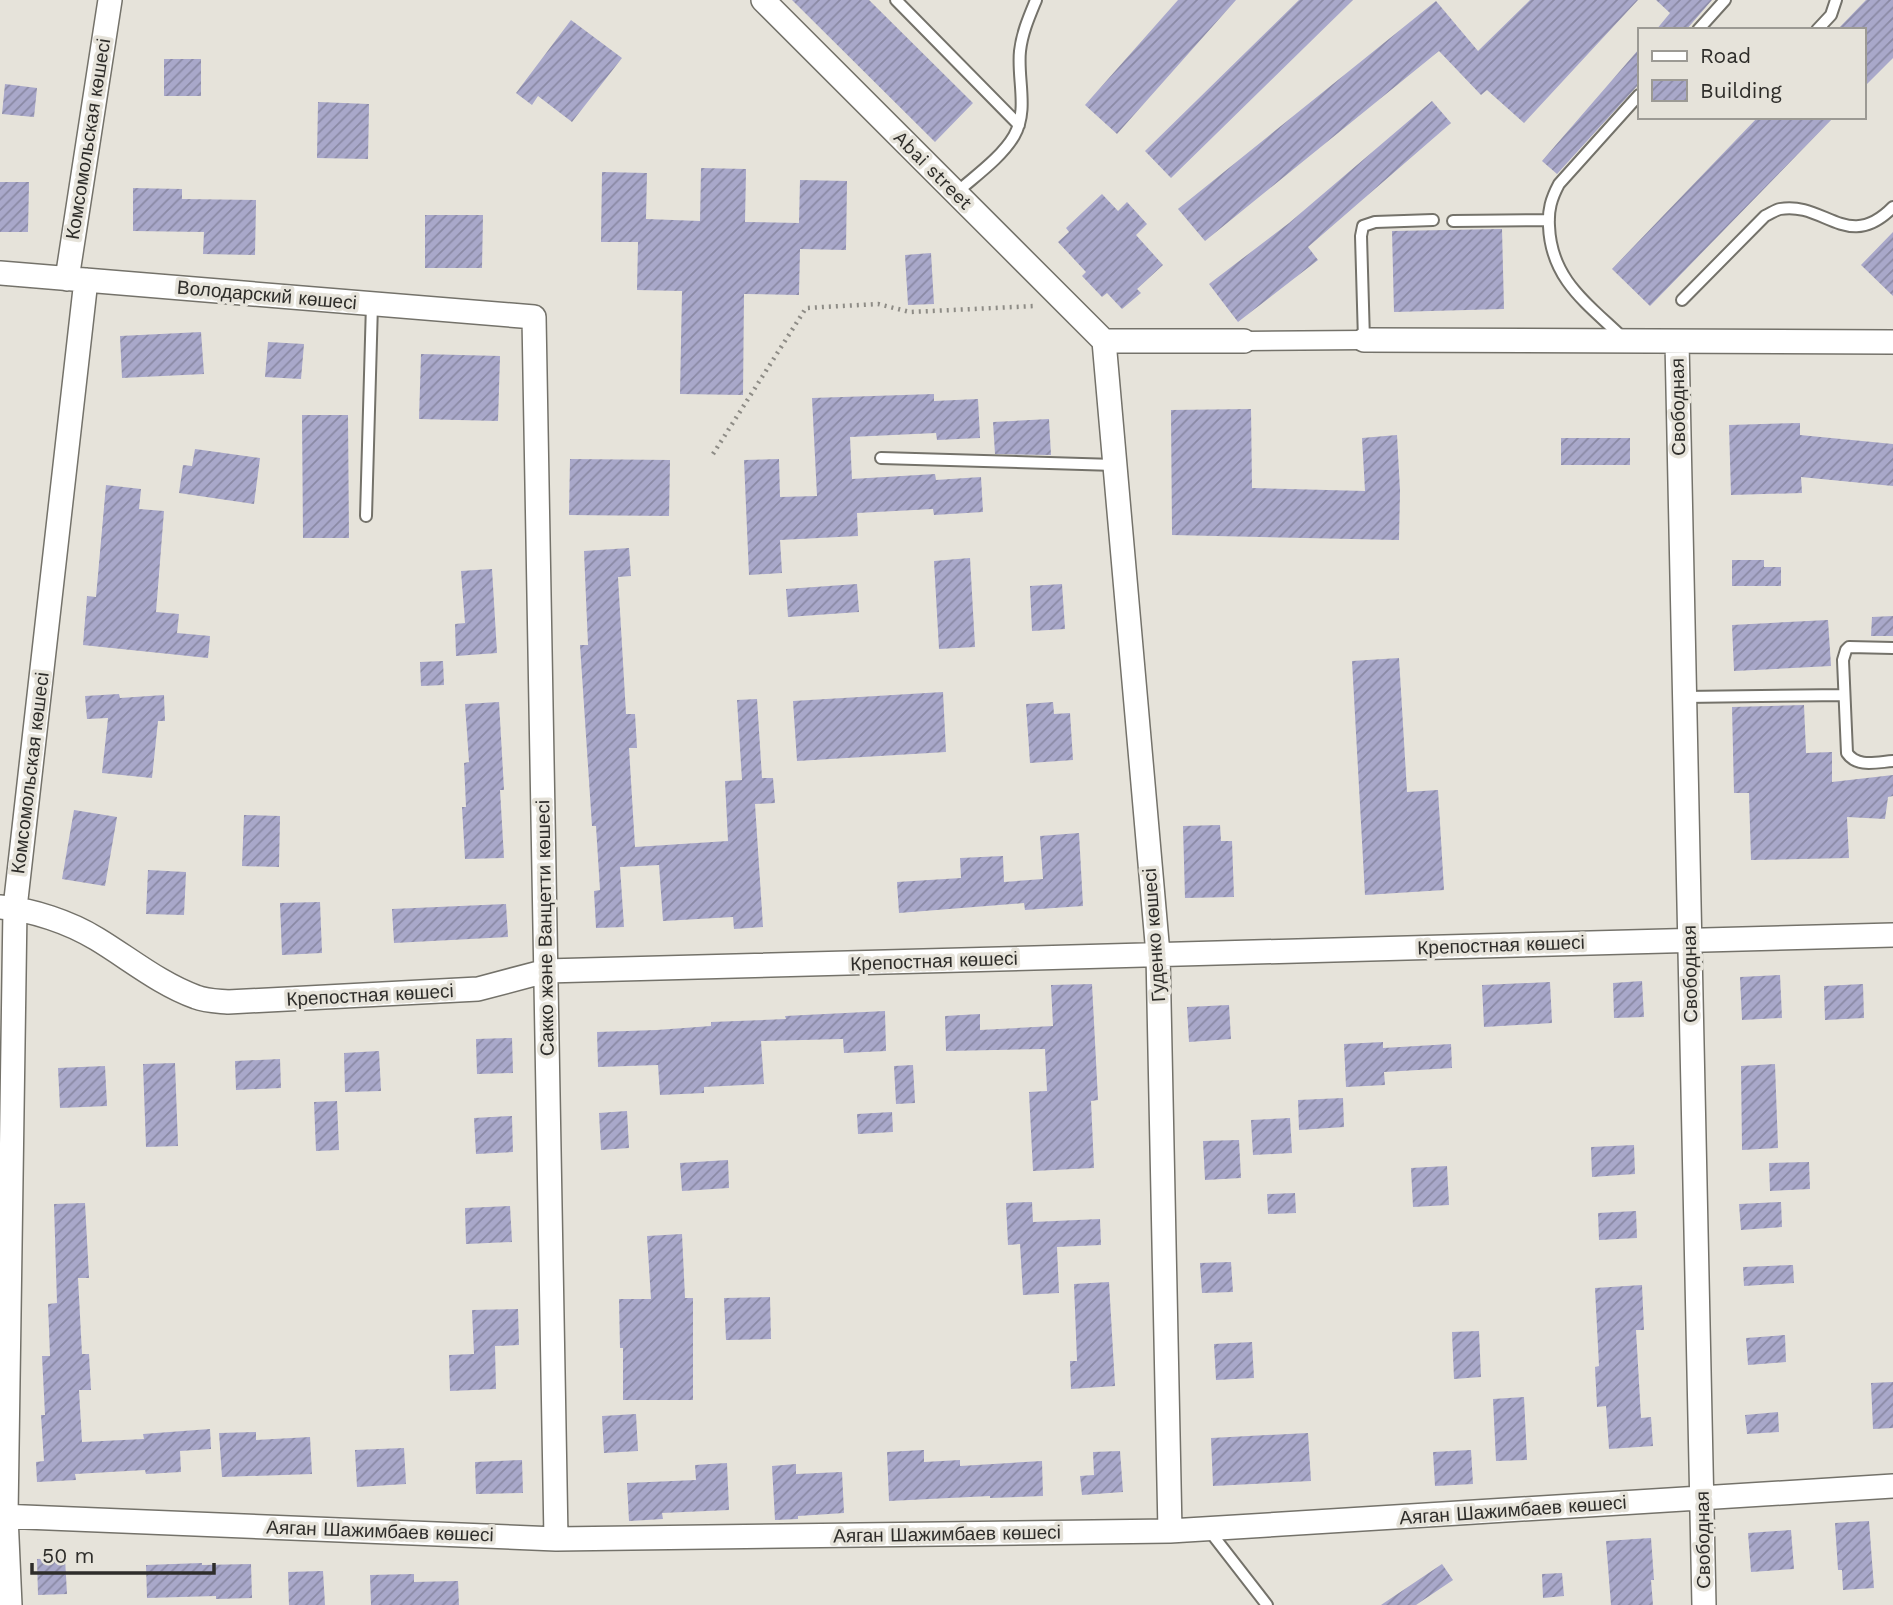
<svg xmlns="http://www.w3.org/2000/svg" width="1893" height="1605" font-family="'Work Sans',sans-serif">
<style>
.building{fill:url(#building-hatch)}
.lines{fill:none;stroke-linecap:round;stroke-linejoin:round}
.service-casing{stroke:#74726a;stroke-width:14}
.pedestrian-casing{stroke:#74726a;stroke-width:21}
.minor-casing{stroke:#74726a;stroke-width:26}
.path{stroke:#8e8c86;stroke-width:4.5;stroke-dasharray:2 5;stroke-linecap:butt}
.service{stroke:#fff;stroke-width:10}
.pedestrian{stroke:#fff;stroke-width:18}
.minor{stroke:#fff;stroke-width:23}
.labels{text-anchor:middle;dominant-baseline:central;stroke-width:7;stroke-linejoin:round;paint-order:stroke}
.street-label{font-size:19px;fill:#2e2d2a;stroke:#e6e3da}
</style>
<defs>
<pattern id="building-hatch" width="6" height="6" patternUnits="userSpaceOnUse" patternTransform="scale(1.75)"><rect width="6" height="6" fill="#a9a8ca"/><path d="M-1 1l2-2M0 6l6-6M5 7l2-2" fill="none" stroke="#8a89a4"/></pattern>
</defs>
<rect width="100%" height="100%" fill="#e6e3da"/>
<path class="building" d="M 792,0 L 869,0 L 973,103 L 935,142 Z
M 1178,0 L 1236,0 L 1117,134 L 1085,105 Z
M 1299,0 L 1353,0 L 1171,178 L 1145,151 Z
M 1530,0 L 1638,0 L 1524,123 L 1487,90 L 1481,95 L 1439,51 L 1205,241 L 1178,209 L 1436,1 L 1478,51 Z
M 1656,0 L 1712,0 L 1686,30 L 1656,30 L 1670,13 Z
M 1866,0 L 1893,0 L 1893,58 L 1863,88 L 1863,30 L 1837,30 Z
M 571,20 L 622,58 L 572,122 L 538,96 L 532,105 L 516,93 Z
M 1639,49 L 1639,84 L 1557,174 L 1542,161 Z
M 164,59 L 201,59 L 201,96 L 164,96 Z
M 5,84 L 37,88 L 34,117 L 2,114 Z
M 1432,101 L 1451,123 L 1308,247 L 1318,260 L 1238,322 L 1209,284 L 1289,223 Z
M 318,102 L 369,104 L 368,159 L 317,158 Z
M 1758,117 L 1834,117 L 1650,306 L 1612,269 Z
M 701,168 L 746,169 L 745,222 L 799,223 L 800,180 L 847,181 L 846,250 L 800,249 L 799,295 L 744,294 L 743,395 L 680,394 L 682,291 L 637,290 L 638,242 L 601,242 L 602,172 L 647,173 L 646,219 L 700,221 Z
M 0,182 L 29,182 L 28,232 L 0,232 Z
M 133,188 L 182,189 L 182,199 L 256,200 L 255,255 L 203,254 L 204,232 L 133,231 Z
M 1102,194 L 1118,211 L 1127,202 L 1147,224 L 1136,235 L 1163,265 L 1137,289 L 1141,293 L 1122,309 L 1107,293 L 1102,297 L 1082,276 L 1086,272 L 1058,242 L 1069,232 L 1066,228 Z
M 425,215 L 483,215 L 482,268 L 425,268 Z
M 1502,229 L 1504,309 L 1394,312 L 1392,231 Z
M 1893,232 L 1893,296 L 1861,265 Z
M 931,253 L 934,304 L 908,305 L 905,255 Z
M 201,332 L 204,374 L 122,378 L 120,336 Z
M 268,342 L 304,344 L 301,379 L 265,377 Z
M 421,354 L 500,356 L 498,421 L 419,419 Z
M 934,394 L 934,401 L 978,399 L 980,438 L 937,440 L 936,433 L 850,437 L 852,479 L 935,474 L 936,480 L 981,477 L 983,512 L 934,515 L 933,509 L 857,513 L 858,536 L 780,540 L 782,573 L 749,575 L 744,460 L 779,459 L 780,497 L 817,496 L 812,398 Z
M 1251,409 L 1252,488 L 1365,491 L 1362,438 L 1397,435 L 1400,491 L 1399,540 L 1172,535 L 1171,410 Z
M 302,415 L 348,415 L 349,538 L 303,538 Z
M 1049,419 L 1051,455 L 995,454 L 993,422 Z
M 1800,423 L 1800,435 L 1893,444 L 1893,486 L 1801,477 L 1802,493 L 1731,495 L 1729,425 Z
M 1561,438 L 1630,438 L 1630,465 L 1561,465 Z
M 195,449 L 260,458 L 254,504 L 179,493 L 183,465 L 192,466 Z
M 570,459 L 670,460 L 669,516 L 569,515 Z
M 106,485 L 141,489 L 139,509 L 164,511 L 156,612 L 179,614 L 177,633 L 210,636 L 208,658 L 83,645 L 87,596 L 96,597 Z
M 629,548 L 631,576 L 618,577 L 626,714 L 635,714 L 637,748 L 629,748 L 635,847 L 728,841 L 725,781 L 742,780 L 737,700 L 757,699 L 762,778 L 773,778 L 775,803 L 755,804 L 763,927 L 734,929 L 733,917 L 663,921 L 659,865 L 620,867 L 624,927 L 596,928 L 594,891 L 600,890 L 596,826 L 592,826 L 580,645 L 588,645 L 584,551 Z
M 970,558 L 975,647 L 939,649 L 934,561 Z
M 1732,560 L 1764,560 L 1764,567 L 1781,567 L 1781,586 L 1732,586 Z
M 492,569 L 497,653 L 456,656 L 455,624 L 465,623 L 461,571 Z
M 857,584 L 859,612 L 788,617 L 786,589 Z
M 1062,584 L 1065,629 L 1032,631 L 1030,586 Z
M 1893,616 L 1893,636 L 1871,636 L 1872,617 Z
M 1828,620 L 1831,666 L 1734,671 L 1732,625 Z
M 1399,658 L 1407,792 L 1438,790 L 1444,890 L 1365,895 L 1352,661 Z
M 443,661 L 444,685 L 421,686 L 420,662 Z
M 943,692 L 946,752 L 797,761 L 793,701 Z
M 119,694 L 120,698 L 164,695 L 165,721 L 158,721 L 152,778 L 102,773 L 108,718 L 87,719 L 85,696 Z
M 499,702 L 504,790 L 500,790 L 504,858 L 465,859 L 462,807 L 466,807 L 464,763 L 469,762 L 465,704 Z
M 1053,702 L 1054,714 L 1070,713 L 1073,760 L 1030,763 L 1026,704 Z
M 1804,705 L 1806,753 L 1832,752 L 1832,782 L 1893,775 L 1893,796 L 1888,797 L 1885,819 L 1847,817 L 1849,858 L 1751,860 L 1749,793 L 1734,793 L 1732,707 Z
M 74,810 L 117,817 L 105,886 L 62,879 Z
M 244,815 L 280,816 L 279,867 L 242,866 Z
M 1220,825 L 1221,841 L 1232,841 L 1234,897 L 1185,898 L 1183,826 Z
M 1079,833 L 1083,906 L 1025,910 L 1024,903 L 899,913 L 897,882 L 961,878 L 960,858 L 1003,856 L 1004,882 L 1043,879 L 1040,836 Z
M 148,870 L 186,872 L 184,915 L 146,914 Z
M 320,902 L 322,953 L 282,955 L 280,903 Z
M 506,904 L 508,937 L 394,943 L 392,909 Z
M 1780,975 L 1782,1018 L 1742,1020 L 1740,977 Z
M 1642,981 L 1644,1017 L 1614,1018 L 1613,983 Z
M 1550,982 L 1552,1023 L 1484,1027 L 1482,985 Z
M 1092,984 L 1098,1100 L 1091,1101 L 1094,1168 L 1033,1171 L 1029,1092 L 1047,1091 L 1045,1049 L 946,1051 L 945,1016 L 980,1014 L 980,1030 L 1053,1026 L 1051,985 Z
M 1863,984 L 1864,1018 L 1825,1020 L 1824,986 Z
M 1229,1005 L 1231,1039 L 1189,1042 L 1187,1007 Z
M 885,1011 L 886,1051 L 844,1053 L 843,1039 L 761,1041 L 764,1084 L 704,1087 L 704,1093 L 660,1095 L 658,1065 L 598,1067 L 597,1032 L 657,1030 L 711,1026 L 711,1022 L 786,1019 L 785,1016 Z
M 512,1038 L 513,1073 L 477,1074 L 476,1039 Z
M 1383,1042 L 1383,1048 L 1451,1044 L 1452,1068 L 1384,1072 L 1385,1085 L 1346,1087 L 1344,1044 Z
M 379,1051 L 381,1091 L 345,1092 L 344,1053 Z
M 280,1059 L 281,1088 L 236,1090 L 235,1061 Z
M 175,1063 L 178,1146 L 146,1147 L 143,1064 Z
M 1775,1064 L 1778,1148 L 1742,1150 L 1741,1066 Z
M 913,1065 L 915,1103 L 896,1104 L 894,1066 Z
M 105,1066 L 107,1106 L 60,1108 L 58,1068 Z
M 1343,1098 L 1344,1127 L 1299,1130 L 1298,1100 Z
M 337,1101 L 339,1150 L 316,1151 L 314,1102 Z
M 627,1111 L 629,1148 L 601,1150 L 599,1113 Z
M 892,1112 L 893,1132 L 858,1134 L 857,1114 Z
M 512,1116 L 513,1152 L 476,1154 L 474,1118 Z
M 1290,1118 L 1292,1153 L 1253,1155 L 1251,1120 Z
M 1239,1140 L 1241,1178 L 1205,1180 L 1203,1141 Z
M 1634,1145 L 1635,1174 L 1592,1177 L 1591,1147 Z
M 728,1160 L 729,1188 L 682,1191 L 680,1163 Z
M 1809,1162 L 1810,1189 L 1770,1191 L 1769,1163 Z
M 1447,1166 L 1449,1205 L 1413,1207 L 1411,1168 Z
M 1295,1193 L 1296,1213 L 1268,1214 L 1267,1194 Z
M 1032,1202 L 1033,1222 L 1100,1219 L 1101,1245 L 1057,1247 L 1059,1293 L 1023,1295 L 1020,1244 L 1008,1245 L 1006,1203 Z
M 1781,1202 L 1782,1227 L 1741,1230 L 1739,1204 Z
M 85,1203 L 89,1278 L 78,1278 L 82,1354 L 89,1354 L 91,1390 L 79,1390 L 82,1442 L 144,1439 L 143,1434 L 210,1429 L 211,1449 L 180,1451 L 181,1472 L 146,1474 L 145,1470 L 75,1474 L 76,1480 L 37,1482 L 36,1462 L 44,1461 L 41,1415 L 45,1415 L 42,1356 L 50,1356 L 48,1304 L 57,1303 L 54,1204 Z
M 510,1206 L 512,1242 L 466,1244 L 465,1208 Z
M 1636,1211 L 1637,1238 L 1599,1240 L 1598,1213 Z
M 682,1234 L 685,1298 L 693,1298 L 693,1400 L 623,1400 L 623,1348 L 620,1348 L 619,1299 L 651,1299 L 647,1236 Z
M 1231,1262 L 1233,1292 L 1202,1293 L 1200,1263 Z
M 1793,1265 L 1794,1283 L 1744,1286 L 1743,1267 Z
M 1109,1282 L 1115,1386 L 1071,1389 L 1070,1361 L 1077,1361 L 1074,1284 Z
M 1642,1285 L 1644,1330 L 1636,1330 L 1641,1418 L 1651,1417 L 1653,1446 L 1609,1449 L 1606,1406 L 1597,1407 L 1595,1367 L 1599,1366 L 1595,1288 Z
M 770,1297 L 771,1339 L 726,1340 L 724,1298 Z
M 518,1309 L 519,1345 L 495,1346 L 496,1389 L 450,1391 L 449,1355 L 474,1354 L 472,1310 Z
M 1479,1331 L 1481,1377 L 1454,1379 L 1452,1332 Z
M 1785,1335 L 1786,1362 L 1748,1365 L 1746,1338 Z
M 1252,1342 L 1254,1378 L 1216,1380 L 1214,1344 Z
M 1893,1382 L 1893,1428 L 1873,1429 L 1871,1383 Z
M 1524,1397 L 1527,1460 L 1496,1461 L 1493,1399 Z
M 1778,1412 L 1779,1432 L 1747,1434 L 1745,1415 Z
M 636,1414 L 638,1451 L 604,1453 L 602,1416 Z
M 256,1432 L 256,1440 L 310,1437 L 312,1474 L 222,1477 L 219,1433 Z
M 1308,1433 L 1311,1481 L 1213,1486 L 1211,1438 Z
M 404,1448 L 406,1484 L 357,1487 L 355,1450 Z
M 924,1450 L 924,1462 L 960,1460 L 960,1466 L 1042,1461 L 1043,1496 L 990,1498 L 990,1496 L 889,1501 L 887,1452 Z
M 1471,1450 L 1473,1484 L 1435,1486 L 1433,1452 Z
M 1120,1451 L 1123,1492 L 1082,1495 L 1080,1476 L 1094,1475 L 1093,1452 Z
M 522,1460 L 523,1493 L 476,1494 L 475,1462 Z
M 727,1463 L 729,1510 L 662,1513 L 663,1519 L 629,1521 L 627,1483 L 696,1480 L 695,1465 Z
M 796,1464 L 796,1474 L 842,1472 L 844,1513 L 798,1516 L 798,1519 L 775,1520 L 772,1466 Z
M 1869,1521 L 1874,1588 L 1843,1590 L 1842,1570 L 1838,1570 L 1835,1523 Z
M 1791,1530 L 1794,1569 L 1751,1572 L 1748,1533 Z
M 1651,1538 L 1654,1580 L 1651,1580 L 1653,1605 L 1611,1605 L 1606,1541 Z
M 65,1558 L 67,1594 L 38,1595 L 37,1559 Z
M 202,1563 L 202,1565 L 251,1564 L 252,1598 L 216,1599 L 216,1596 L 147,1598 L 146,1565 Z
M 1442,1564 L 1453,1580 L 1416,1605 L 1381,1605 Z
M 323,1571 L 325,1605 L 289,1605 L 288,1572 Z
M 1562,1573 L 1564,1596 L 1543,1598 L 1542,1574 Z
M 414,1574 L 414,1582 L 458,1581 L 459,1605 L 371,1605 L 370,1575 Z"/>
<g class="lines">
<g class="service-casing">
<path id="service" d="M 896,0 L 1019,125
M 1698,30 L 1725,0
M 1817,30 L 1831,15 L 1836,0
M 956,193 C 975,176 1001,158 1014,136 C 1029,110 1017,79 1020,51 C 1022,33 1029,17 1036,0
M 1453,221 L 1549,220
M 1682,300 L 1765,216 C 1770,214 1775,210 1780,209 C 1824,201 1848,253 1893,207
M 1623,338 C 1588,304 1551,280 1549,226 C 1548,210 1551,199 1559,184 L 1639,95
M 1364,340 L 1361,236 L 1363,226 L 1375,222 L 1433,220
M 881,458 L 1115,465
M 366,516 L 372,304
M 1893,648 L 1849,647 L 1846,650 L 1843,660 L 1847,753 C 1857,768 1877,762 1893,761
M 1684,697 L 1844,695
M 1208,1529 L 1267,1605"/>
</g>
<g class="pedestrian-casing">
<path id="pedestrian" d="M 1244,341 L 1364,340"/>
</g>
<g class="minor-casing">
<path id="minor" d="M 763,0 L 1104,341
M 0,273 L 534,317 L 556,1539
M 67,279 L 110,0
M 1364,340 L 1893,342
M 1104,341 L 1158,954 L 1170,1531
M 1104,341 L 1244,341
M 1677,342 L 1704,1605
M 0,907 C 33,910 69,922 97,939 C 130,959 160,984 196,997 C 206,1001 218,1001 228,1002 L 478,989 L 546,971 L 1893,935
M 0,1516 L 556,1539 L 1170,1531 L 1893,1486
M 10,1605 L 6,1516 L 15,908 L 86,280"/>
</g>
<path class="path" d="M 713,454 L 806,308 L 878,304 L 910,312 L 1035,306"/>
<use href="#service" class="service"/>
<use href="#pedestrian" class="pedestrian"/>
<use href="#minor" class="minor"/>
</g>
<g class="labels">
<g class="street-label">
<text transform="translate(88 139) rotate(-81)">Комсомольская көшесі</text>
<text transform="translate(933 170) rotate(45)">Abai street</text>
<text transform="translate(267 295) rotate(5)">Володарский көшесі</text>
<text transform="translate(1678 407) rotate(-91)">Свободная</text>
<text transform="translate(30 773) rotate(-83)">Комсомольская көшесі</text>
<text transform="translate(545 928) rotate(-91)">Сакко және Ванцетти көшесі</text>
<text transform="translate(1154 935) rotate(-94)">Гуденко көшесі</text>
<text transform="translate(1501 945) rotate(-2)">Крепостная көшесі</text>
<text transform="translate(934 961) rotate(-2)">Крепостная көшесі</text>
<text transform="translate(1690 974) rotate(-91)">Свободная</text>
<text transform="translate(370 995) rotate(-3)">Крепостная көшесі</text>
<text transform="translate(1513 1510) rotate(-4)">Аяган Шажимбаев көшесі</text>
<text transform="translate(380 1531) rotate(2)">Аяган Шажимбаев көшесі</text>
<text transform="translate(947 1534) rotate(-1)">Аяган Шажимбаев көшесі</text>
<text transform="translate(1703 1540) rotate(-91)">Свободная</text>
</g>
</g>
<rect x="1638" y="28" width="228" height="91" fill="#e6e3da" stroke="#9c9a94" stroke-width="2"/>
<rect x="1652" y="51" width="35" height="10" fill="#ffffff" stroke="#9c9a94" stroke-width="2"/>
<text x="1700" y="63" font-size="21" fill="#2e2d2a">Road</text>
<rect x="1652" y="80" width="35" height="21" fill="url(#building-hatch)" stroke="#9c9a94" stroke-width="2"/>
<text x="1700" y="98" font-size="21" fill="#2e2d2a">Building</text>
<path d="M32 1563v10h182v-10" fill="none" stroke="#2e2d2a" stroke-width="3.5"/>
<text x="42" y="1563" font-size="21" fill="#2e2d2a" stroke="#e6e3da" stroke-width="5" paint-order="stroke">50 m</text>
</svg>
